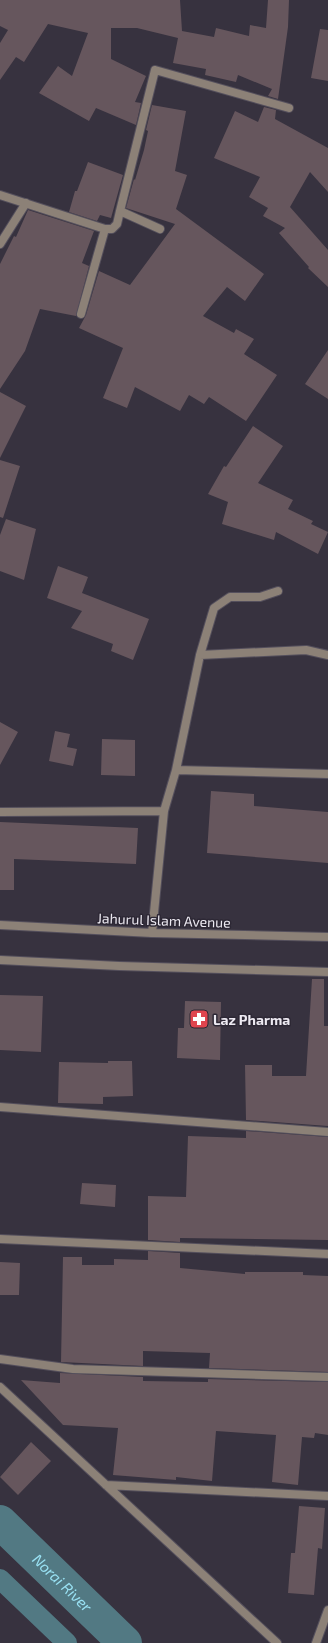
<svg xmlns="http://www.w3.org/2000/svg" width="328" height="1643" font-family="'Exo 2',sans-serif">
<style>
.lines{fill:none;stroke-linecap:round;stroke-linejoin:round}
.canal{stroke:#527983;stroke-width:20}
.river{stroke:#527983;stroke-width:34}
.building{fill:#66565d}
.minor-casing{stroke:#544f5c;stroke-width:10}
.tertiary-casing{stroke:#544f5c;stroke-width:10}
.minor{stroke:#8c8177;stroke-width:8}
.tertiary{stroke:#8c8177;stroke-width:8}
.labels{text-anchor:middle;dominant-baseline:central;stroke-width:3;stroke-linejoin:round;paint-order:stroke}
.street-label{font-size:14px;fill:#edeaf2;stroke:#2d2835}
.poi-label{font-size:14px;font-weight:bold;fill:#edeaf2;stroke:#2d2835;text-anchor:start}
.water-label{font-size:15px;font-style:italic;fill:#99e1f3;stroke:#2d2835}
</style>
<rect width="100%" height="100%" fill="#37323f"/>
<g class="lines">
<path class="canal" d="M 0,1579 L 67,1643"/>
<path class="river" id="s1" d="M 0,1522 L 125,1643"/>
</g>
<path class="building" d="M 0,0 L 180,0 L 182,31 L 214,37 L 216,28 L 249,36 L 250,25 L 266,28 L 268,0 L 289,0 L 288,27 L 278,99 L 268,96 L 272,89 L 238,75 L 236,82 L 205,75 L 206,69 L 173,63 L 178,38 L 137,28 L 111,28 L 111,59 L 146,76 L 135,102 L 141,103 L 136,125 L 96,108 L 89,121 L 39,93 L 58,66 L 72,76 L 88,33 L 48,24 L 24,62 L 16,57 L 0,80 L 0,43 L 8,30 L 0,26 Z
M 320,29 L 328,30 L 328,81 L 311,78 Z
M 152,105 L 186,111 L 175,171 L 187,175 L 176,209 L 264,274 L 245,301 L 227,287 L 203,316 L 234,333 L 236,329 L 254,339 L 244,354 L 277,375 L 246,421 L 209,397 L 204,404 L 189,395 L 180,411 L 135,387 L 127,408 L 103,398 L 123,348 L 79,328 L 86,315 L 99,271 L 130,285 L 175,224 L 126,208 L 134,179 L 135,180 L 144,150 L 148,131 L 146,130 Z
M 264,107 L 276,110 L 275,119 L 328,148 L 328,192 L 310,172 L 290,207 L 328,250 L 328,287 L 308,268 L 309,267 L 279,233 L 285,228 L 263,216 L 268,208 L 249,197 L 260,177 L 214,158 L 235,111 L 258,122 Z
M 88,162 L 123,175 L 111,218 L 100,215 L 97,221 L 69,212 L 75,191 L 77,191 Z
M 28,210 L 94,231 L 82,263 L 89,266 L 76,316 L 40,309 L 25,351 L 0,389 L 0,264 L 14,236 L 16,237 Z
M 328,350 L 328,399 L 305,384 Z
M 0,392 L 26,406 L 0,458 Z
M 253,426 L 283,446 L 258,483 L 293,500 L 288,509 L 313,521 L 311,524 L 328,532 L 318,554 L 276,532 L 274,540 L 222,524 L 228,502 L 208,494 L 224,466 L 226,467 Z
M 0,460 L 20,466 L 3,518 L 0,517 Z
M 6,519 L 36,529 L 24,580 L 0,571 L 0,535 Z
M 58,566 L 88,577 L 82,593 L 149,619 L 133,660 L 111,651 L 113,644 L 71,628 L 82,611 L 47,598 Z
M 0,722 L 18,732 L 0,765 Z
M 55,731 L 70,734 L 67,747 L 77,749 L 73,766 L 49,761 Z
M 102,739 L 135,740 L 135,776 L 101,775 Z
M 211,791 L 254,794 L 254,806 L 328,812 L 328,863 L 207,853 Z
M 0,822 L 138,828 L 136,864 L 14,859 L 14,890 L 0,890 Z
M 312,979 L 324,979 L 324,1026 L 328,1026 L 328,1126 L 246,1120 L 245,1065 L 272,1065 L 272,1076 L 306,1076 Z
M 0,995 L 43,996 L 41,1052 L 0,1050 Z
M 185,1001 L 221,1002 L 220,1060 L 177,1058 L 178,1028 L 184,1028 Z
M 108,1061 L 132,1061 L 133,1096 L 103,1097 L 103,1104 L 58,1103 L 59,1062 L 108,1063 Z
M 246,1131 L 328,1137 L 328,1240 L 180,1238 L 180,1242 L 148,1240 L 148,1196 L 186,1197 L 188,1136 L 246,1138 Z
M 82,1183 L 116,1185 L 115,1207 L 80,1204 Z
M 148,1251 L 180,1253 L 180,1268 L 245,1274 L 245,1272 L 303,1272 L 303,1275 L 328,1276 L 328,1372 L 209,1368 L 210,1353 L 143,1351 L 143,1366 L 61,1362 L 63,1257 L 82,1257 L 82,1265 L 114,1265 L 114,1259 L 148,1260 Z
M 0,1262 L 20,1263 L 19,1295 L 0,1295 Z
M 60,1373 L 143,1377 L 143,1381 L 208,1382 L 208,1379 L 328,1382 L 328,1435 L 315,1433 L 314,1438 L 302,1437 L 298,1485 L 272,1482 L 276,1435 L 216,1431 L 212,1481 L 176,1477 L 176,1480 L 113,1475 L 118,1428 L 63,1425 L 21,1380 L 60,1383 Z
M 31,1442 L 51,1461 L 18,1495 L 0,1477 Z
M 299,1506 L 325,1508 L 322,1549 L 318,1548 L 314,1595 L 288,1593 L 291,1553 L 295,1553 Z"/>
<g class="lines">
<g class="minor-casing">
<path id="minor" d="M 0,195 L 105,229 L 112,229 L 117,224 L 120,211
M 160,229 L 120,211 L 155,70 L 289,108
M 0,244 L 26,203
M 81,314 L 105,229
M 200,655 L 214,608 L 230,597 L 260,597 L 278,591
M 176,770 L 200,655 L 306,650 L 328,655
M 0,812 L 164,811
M 152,933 L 164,811 L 176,770 L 328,774
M 0,1107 L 328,1132
M 0,1239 L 328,1254
M 0,1359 L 73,1369 L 328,1377
M 0,1387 L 277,1643
M 106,1485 L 328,1496
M 316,1643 L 328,1610"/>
</g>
<g class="tertiary-casing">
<path id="tertiary" d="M 0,925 L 152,933 L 328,937
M 0,960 L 119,966 L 328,972"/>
</g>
<use href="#minor" class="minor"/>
<use href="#tertiary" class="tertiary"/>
</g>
<defs>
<g id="pharmacy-square" transform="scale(1)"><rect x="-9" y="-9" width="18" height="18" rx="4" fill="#e0444e" stroke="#2d2835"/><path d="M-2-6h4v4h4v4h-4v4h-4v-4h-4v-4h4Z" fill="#fff"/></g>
</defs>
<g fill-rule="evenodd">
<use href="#pharmacy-square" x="199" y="1019"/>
</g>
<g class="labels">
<g class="street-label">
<text transform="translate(164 920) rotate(2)">Jahurul Islam Avenue</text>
</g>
<g class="poi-label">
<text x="213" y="1019">Laz Pharma</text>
</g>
<g class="water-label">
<text stroke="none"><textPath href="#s1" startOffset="87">Norai River</textPath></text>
</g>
</g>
</svg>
